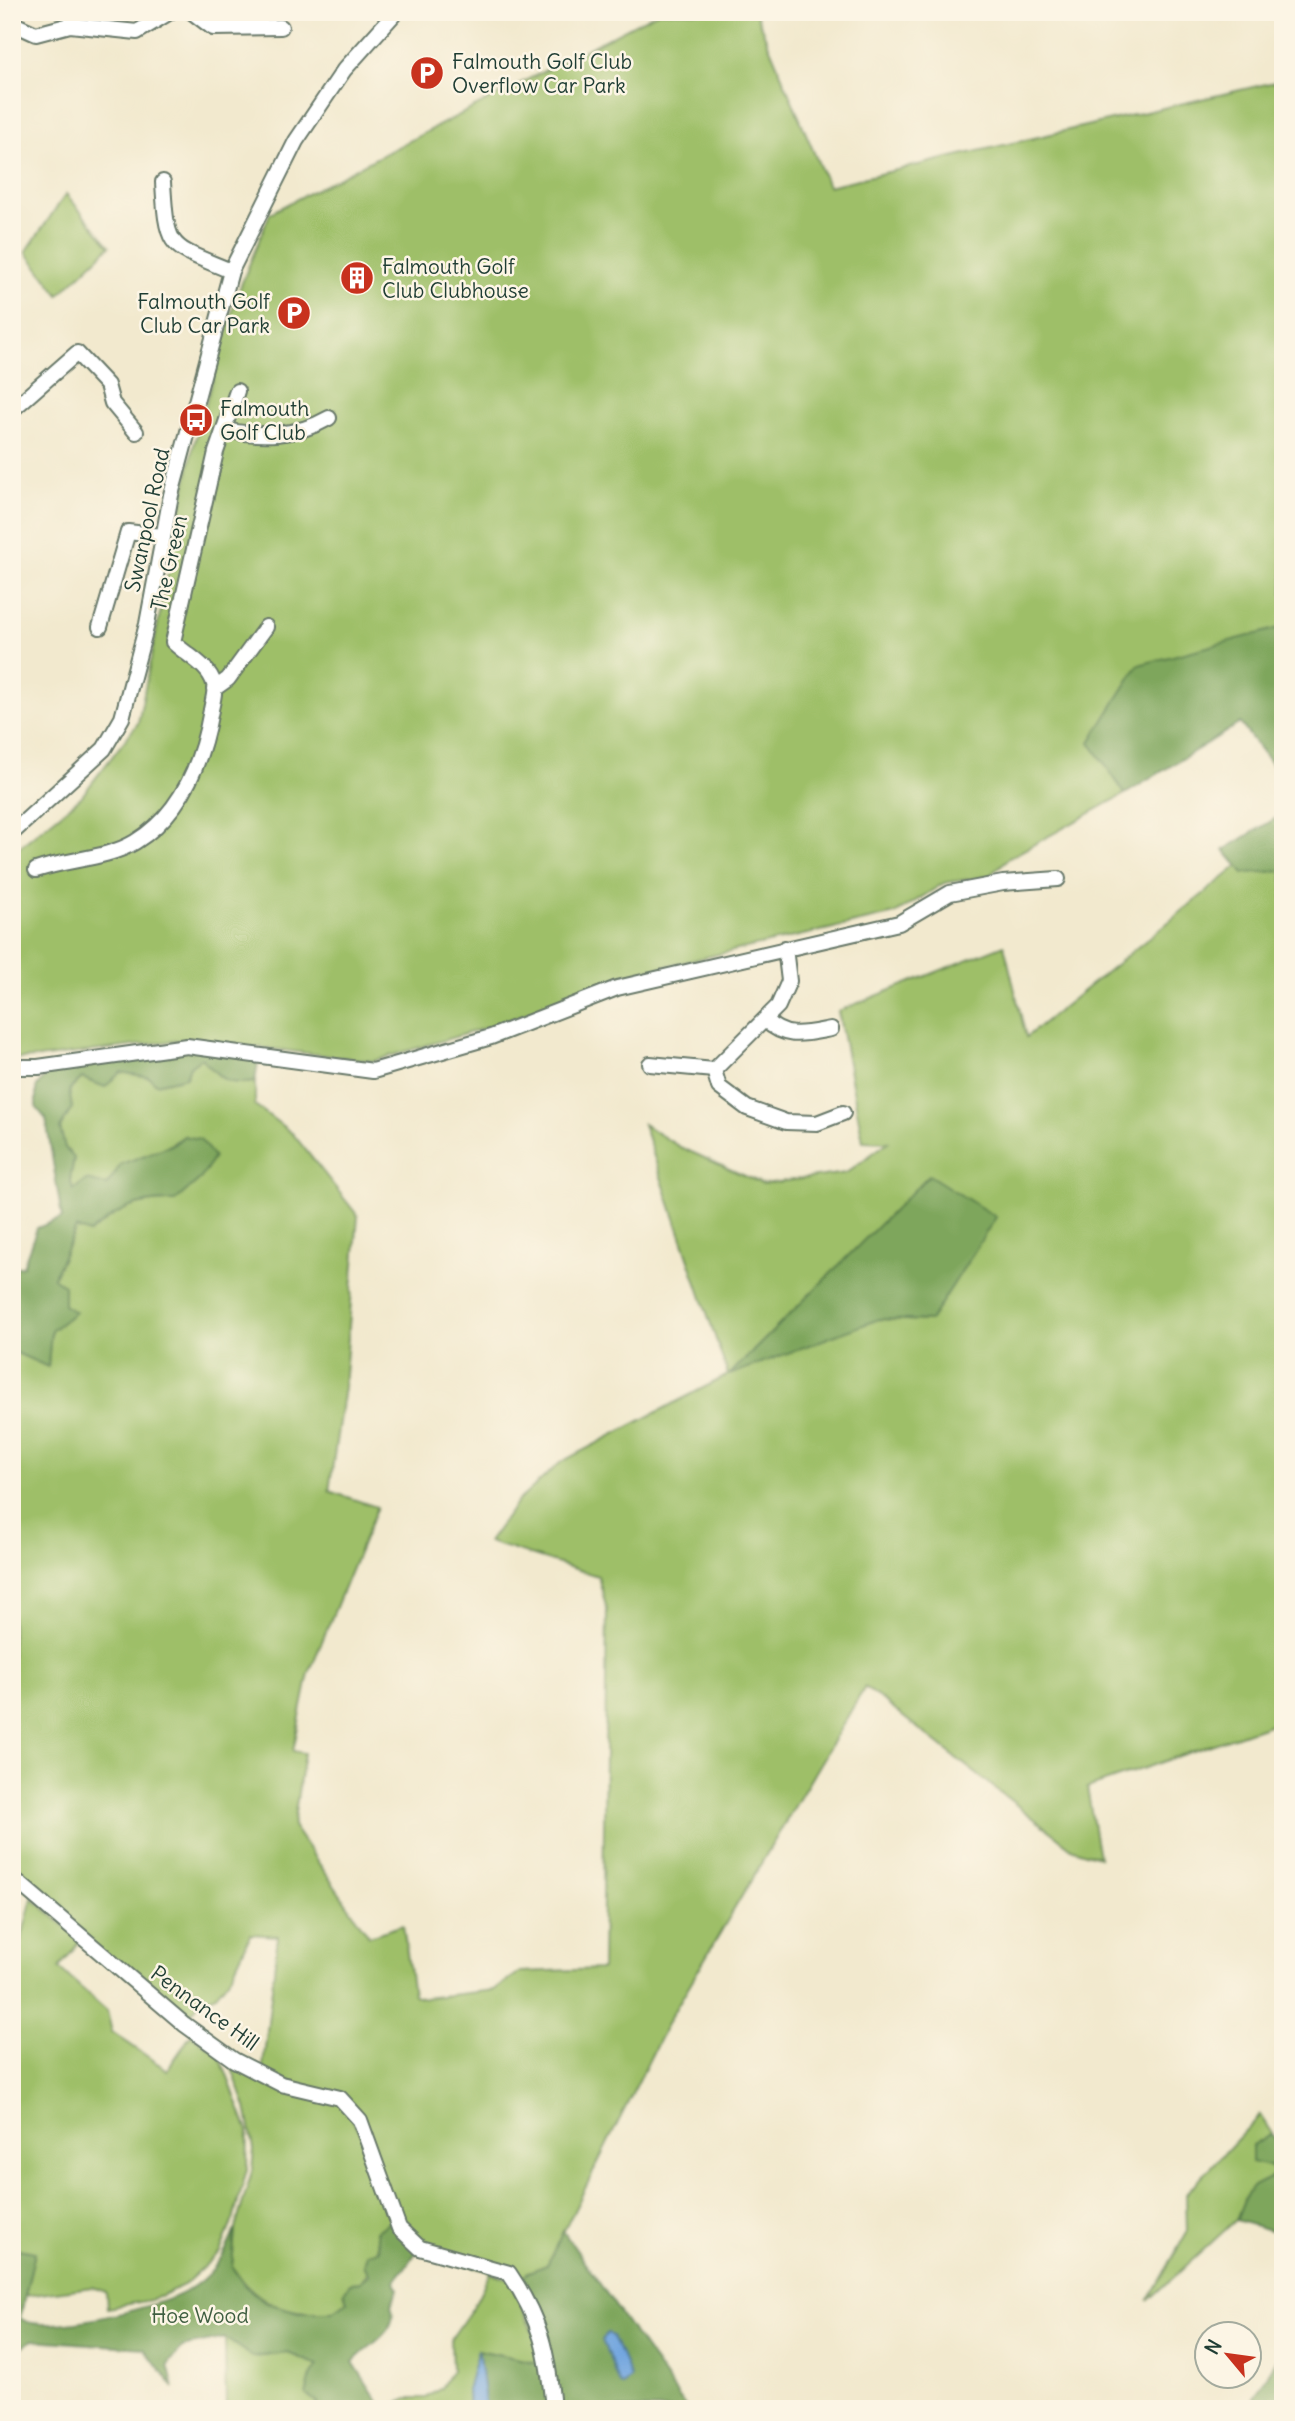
<svg xmlns="http://www.w3.org/2000/svg" width="1295" height="2421" font-family="Delius,sans-serif">
<style>
.green{fill:#9ebf68;stroke:#5e7e4e;stroke-width:2;fill-rule:evenodd}
.forest{fill:#7ea65c;stroke:#4e7248;stroke-width:2}
.water{fill:#72a6df;stroke:#48728a;stroke-width:2}
.lines{fill:none;stroke-linecap:round;stroke-linejoin:round}
.minor-casing{stroke:#69796a;stroke-width:18}
.minor{stroke:#fff;stroke-width:14}
.labels{text-anchor:middle;dominant-baseline:central;stroke-width:5;stroke-linejoin:round;paint-order:stroke}
.poi-label{font-size:21px;fill:#1f3d34;stroke:#fcf5e5;text-anchor:start}
.street-label{font-size:21px;fill:#1f3d34;stroke:#fcf5e5}
.park-label{font-size:21px;fill:#3f5e41;stroke:#fcf5e5}
</style>
<rect width="100%" height="100%" fill="#fcf5e5"/>
<filter id="ink" filterUnits="userSpaceOnUse"><feTurbulence type="fractalNoise" baseFrequency=".0143" numOctaves="2"/><feDisplacementMap in="SourceGraphic" scale="14" xChannelSelector="R" yChannelSelector="G"/><feConvolveMatrix kernelMatrix="1 2 1 2 8 2 1 2 1" color-interpolation-filters="sRGB"/></filter>
<filter id="wash" filterUnits="userSpaceOnUse"><feTurbulence type="fractalNoise" baseFrequency=".00686" numOctaves="4" result="noise"/><feDisplacementMap in="SourceGraphic" scale="28" xChannelSelector="R" yChannelSelector="G"/><feGaussianBlur stdDeviation="1.57" result="paint"/><feColorMatrix in="noise" values="0 0 0 0 0 0 0 0 0 0 0 0 0 0 0 0 0 1.4 0 .05"/><feComposite in="paint" operator="in"/></filter>
<g filter="url(#wash)">
<rect width="100%" height="100%" fill="#f2e9ce"/>
<path class="green" d="M 658,12 L 755,12 L 828,186 L 1283,80 L 1283,779 L 1240,723 L 1125,794 L 1009,858 L 989,876 L 944,883 L 895,914 L 636,973 L 489,1027 L 373,1061 L 188,1039 L 38,1058 L 12,1059 L 12,853 L 81,797 L 138,723 L 193,448 L 237,295 L 270,213 Z
M 66,194 L 110,246 L 59,295 L 26,252 Z
M 1283,814 L 1283,1720 L 1087,1788 L 1099,1857 L 1073,1849 L 865,1687 L 670,2018 L 547,2265 L 528,2272 L 517,2282 L 421,2247 L 400,2227 L 373,2153 L 340,2098 L 262,2074 L 278,1936 L 251,1934 L 232,1975 L 216,1995 L 200,2001 L 184,2024 L 12,1877 L 12,1351 L 48,1366 L 51,1331 L 64,1305 L 53,1279 L 76,1228 L 89,1233 C 120,1209 135,1200 175,1201 L 184,1136 L 107,1185 L 73,1191 L 70,1179 L 74,1158 L 65,1148 L 60,1128 L 72,1108 L 69,1091 L 82,1078 L 105,1086 L 120,1072 L 149,1077 L 157,1084 L 186,1077 L 190,1066 L 201,1058 C 222,1078 223,1086 255,1082 L 255,1105 L 293,1134 L 358,1216 L 344,1387 L 329,1491 L 377,1507 L 309,1673 L 293,1751 L 304,1753 L 293,1826 L 369,1936 L 403,1925 L 413,1995 L 424,1998 L 494,1990 L 520,1972 L 602,1969 L 607,1610 L 598,1576 L 488,1542 L 518,1501 L 561,1462 L 728,1375 L 643,1124 L 680,1147 L 763,1184 L 846,1173 L 888,1142 L 863,1141 L 838,1011 L 1004,945 L 1026,1037 L 1238,866 L 1224,850 ZM 995,1217 L 930,1321 L 879,1319 Z
M 32,1898 L 81,1940 L 59,1968 L 107,2011 L 112,2032 L 167,2070 L 191,2035 L 219,2054 L 248,2131 L 247,2169 L 233,2220 L 220,2252 L 184,2285 L 151,2300 L 107,2308 L 106,2292 L 92,2287 L 25,2296 L 35,2252 L 12,2248 L 12,1976 Z
M 228,2058 L 339,2101 L 357,2122 L 394,2224 L 376,2231 C 381,2259 374,2263 359,2284 C 351,2294 347,2306 334,2311 C 328,2314 319,2312 312,2312 C 276,2312 252,2296 232,2267 L 235,2229 L 252,2171 L 254,2149 L 246,2107 Z
M 1260,2115 L 1272,2134 L 1252,2146 L 1271,2168 L 1276,2168 L 1278,2174 L 1254,2187 L 1245,2197 L 1236,2220 L 1148,2301 L 1187,2232 L 1186,2194 Z
M 493,2267 L 508,2274 L 547,2365 L 478,2350 L 467,2390 L 468,2409 L 385,2409 L 407,2398 L 426,2398 L 441,2388 L 452,2370 L 451,2339 L 473,2307 Z
M 225,2338 L 253,2357 L 288,2353 L 318,2365 L 317,2409 L 226,2409 Z"/>
<path class="forest" d="M 1283,627 L 1283,688 L 1277,698 L 1283,704 L 1283,779 L 1240,723 L 1125,794 L 1090,742 L 1138,665 Z
M 1283,814 L 1283,871 L 1244,873 L 1224,850 Z
M 187,1046 L 259,1056 L 255,1082 C 223,1086 222,1078 201,1058 L 190,1066 L 186,1077 L 156,1084 L 149,1077 L 121,1072 L 105,1087 L 82,1078 L 69,1090 L 72,1108 L 60,1128 L 65,1148 L 74,1158 L 70,1179 L 73,1190 L 86,1180 L 107,1185 L 121,1164 L 174,1144 L 184,1136 L 200,1139 L 214,1157 L 201,1178 L 175,1201 C 135,1200 120,1209 89,1233 L 76,1228 L 53,1278 L 64,1285 L 64,1305 L 75,1312 L 51,1331 L 48,1367 L 12,1351 L 12,1268 L 23,1266 L 37,1228 L 62,1218 L 46,1119 L 36,1107 L 36,1088 L 54,1064 Z
M 929,1175 L 996,1217 L 930,1321 L 879,1319 L 729,1375 Z
M 1272,2134 L 1283,2151 L 1283,2234 L 1236,2220 L 1245,2197 L 1254,2186 L 1278,2174 L 1276,2168 L 1252,2162 L 1252,2146 Z
M 388,2223 L 394,2224 L 418,2250 L 395,2281 L 398,2289 L 391,2305 C 401,2332 368,2344 353,2362 L 383,2409 L 317,2409 L 318,2402 L 306,2395 L 311,2376 L 318,2365 L 288,2353 L 253,2357 L 225,2338 L 182,2347 L 168,2365 L 174,2388 L 144,2348 L 33,2340 L 12,2353 L 12,2248 L 35,2252 L 20,2318 C 42,2337 160,2307 186,2291 C 211,2277 226,2255 235,2229 L 232,2267 L 245,2286 L 267,2303 L 299,2312 L 333,2312 L 347,2302 L 344,2292 L 350,2283 L 360,2282 L 369,2275 L 364,2265 L 367,2253 L 379,2250 L 376,2231 Z
M 563,2231 L 687,2409 L 486,2409 L 478,2350 L 547,2365 L 517,2282 L 528,2272 L 547,2265 Z
M 1283,2349 L 1283,2409 L 1247,2409 Z"/>
<path class="water" d="M 608,2334 L 613,2336 L 631,2378 L 623,2385 L 620,2384 L 602,2340 Z
M 478,2350 L 486,2409 L 468,2409 L 467,2390 Z"/>
</g>
<g filter="url(#ink)">
<g class="lines">
<g class="minor-casing">
<path id="minor" d="M 192,12 L 213,28 L 281,27
M 12,23 L 36,34 L 70,25 L 137,32 L 170,12
M 163,182 C 167,252 169,245 231,271
M 12,410 L 77,353 L 107,385 L 112,403 L 136,432
M 224,430 C 261,437 296,437 329,418
M 100,627 L 128,532 L 162,536
M 214,689 L 228,679 L 266,627
M 12,833 L 104,749 L 122,718 L 147,624 L 171,495 L 231,271 L 296,141 L 344,70 L 396,12
M 36,870 C 67,859 107,859 135,842 C 181,814 202,762 211,710 C 212,703 216,691 214,684 C 209,665 186,655 173,642 L 216,452 L 237,391
M 785,948 L 789,981 L 778,1006 L 714,1070 L 719,1087 L 747,1108 L 786,1122 L 817,1123 L 843,1113
M 765,1020 C 786,1040 804,1034 831,1029
M 650,1064 L 714,1070
M 12,1067 L 38,1067 L 187,1046 L 373,1071 L 491,1037 L 617,988 L 899,923 L 950,893 L 1003,883 L 1058,879
M 12,1877 L 184,2024 L 234,2060 L 281,2084 L 340,2098 L 360,2120 L 399,2228 L 420,2248 L 509,2273 C 541,2320 548,2353 553,2409"/>
</g>
<use href="#minor" class="minor"/>
</g>
</g>
<defs>
<g id="parking-disc" transform="scale(1.75)"><circle r="9.5" fill="#c8321e" stroke="#fcf5e5"/><path d="M-3.5-5.5H1a3.5 3.5 0 0 1 0 7H-1V5.5H-3.5ZM-1-3.4V-.6H.8a1.4 1.4 0 0 0 0-2.8Z" fill="#fff"/></g>
<g id="building-disc" transform="scale(1.75)"><circle r="9.5" fill="#c8321e" stroke="#fcf5e5"/><path d="M-4-6H4V6H1V3H-1V6H-4ZM-2.5-4.3h1.7v1.8h-1.7ZM.8-4.3h1.7v1.8H.8ZM-2.5-1h1.7V.8h-1.7ZM.8-1h1.7V.8H.8Z" fill="#fff"/></g>
<g id="bus-disc" transform="scale(1.75)"><circle r="9.5" fill="#c8321e" stroke="#fcf5e5"/><path d="M-5-6H5V4H4V6H2V4H-2V6H-4V4H-5ZM-3.5-4V0h7V-4ZM-3.5 1.2v1.5H-2V1.2ZM2 1.2v1.5H3.5V1.2Z" fill="#fff"/></g>
</defs>
<g fill-rule="evenodd">
<use href="#parking-disc" x="427" y="73"/>
<use href="#building-disc" x="357" y="278"/>
<use href="#parking-disc" x="294" y="313"/>
<use href="#bus-disc" x="196" y="420"/>
</g>
<g class="labels">
<g class="poi-label">
<text x="452" y="61">Falmouth Golf Club<tspan x="452" dy="24">Overflow Car Park</tspan></text>
<text x="382" y="266">Falmouth Golf<tspan x="382" dy="24">Club Clubhouse</tspan></text>
<text x="270" y="301" text-anchor="end">Falmouth Golf<tspan x="270" dy="24">Club Car Park</tspan></text>
<text x="220" y="408">Falmouth<tspan x="220" dy="24">Golf Club</tspan></text>
</g>
<g class="street-label">
<text transform="translate(147 520) rotate(-78)">Swanpool Road</text>
<text transform="translate(169 563) rotate(-77)">The Green</text>
<text transform="translate(205 2008) rotate(36)">Pennance Hill</text>
</g>
<g class="park-label">
<text x="200" y="2315">Hoe Wood</text>
</g>
</g>
<rect width="1295" height="2421" fill="none" stroke="#fcf5e5" stroke-width="42"/>
<g transform="translate(1228 2355) rotate(299)"><circle r="33" fill="#fcf5e5" stroke="#a4ab9e" stroke-width="2"/>
<path d="M0-5L12 26L0 18L-12 26Z" fill="#c8321e"/>
<text y="-10" font-size="19" font-weight="bold" text-anchor="middle" fill="#1f3d34">N</text>
</g>
</svg>
